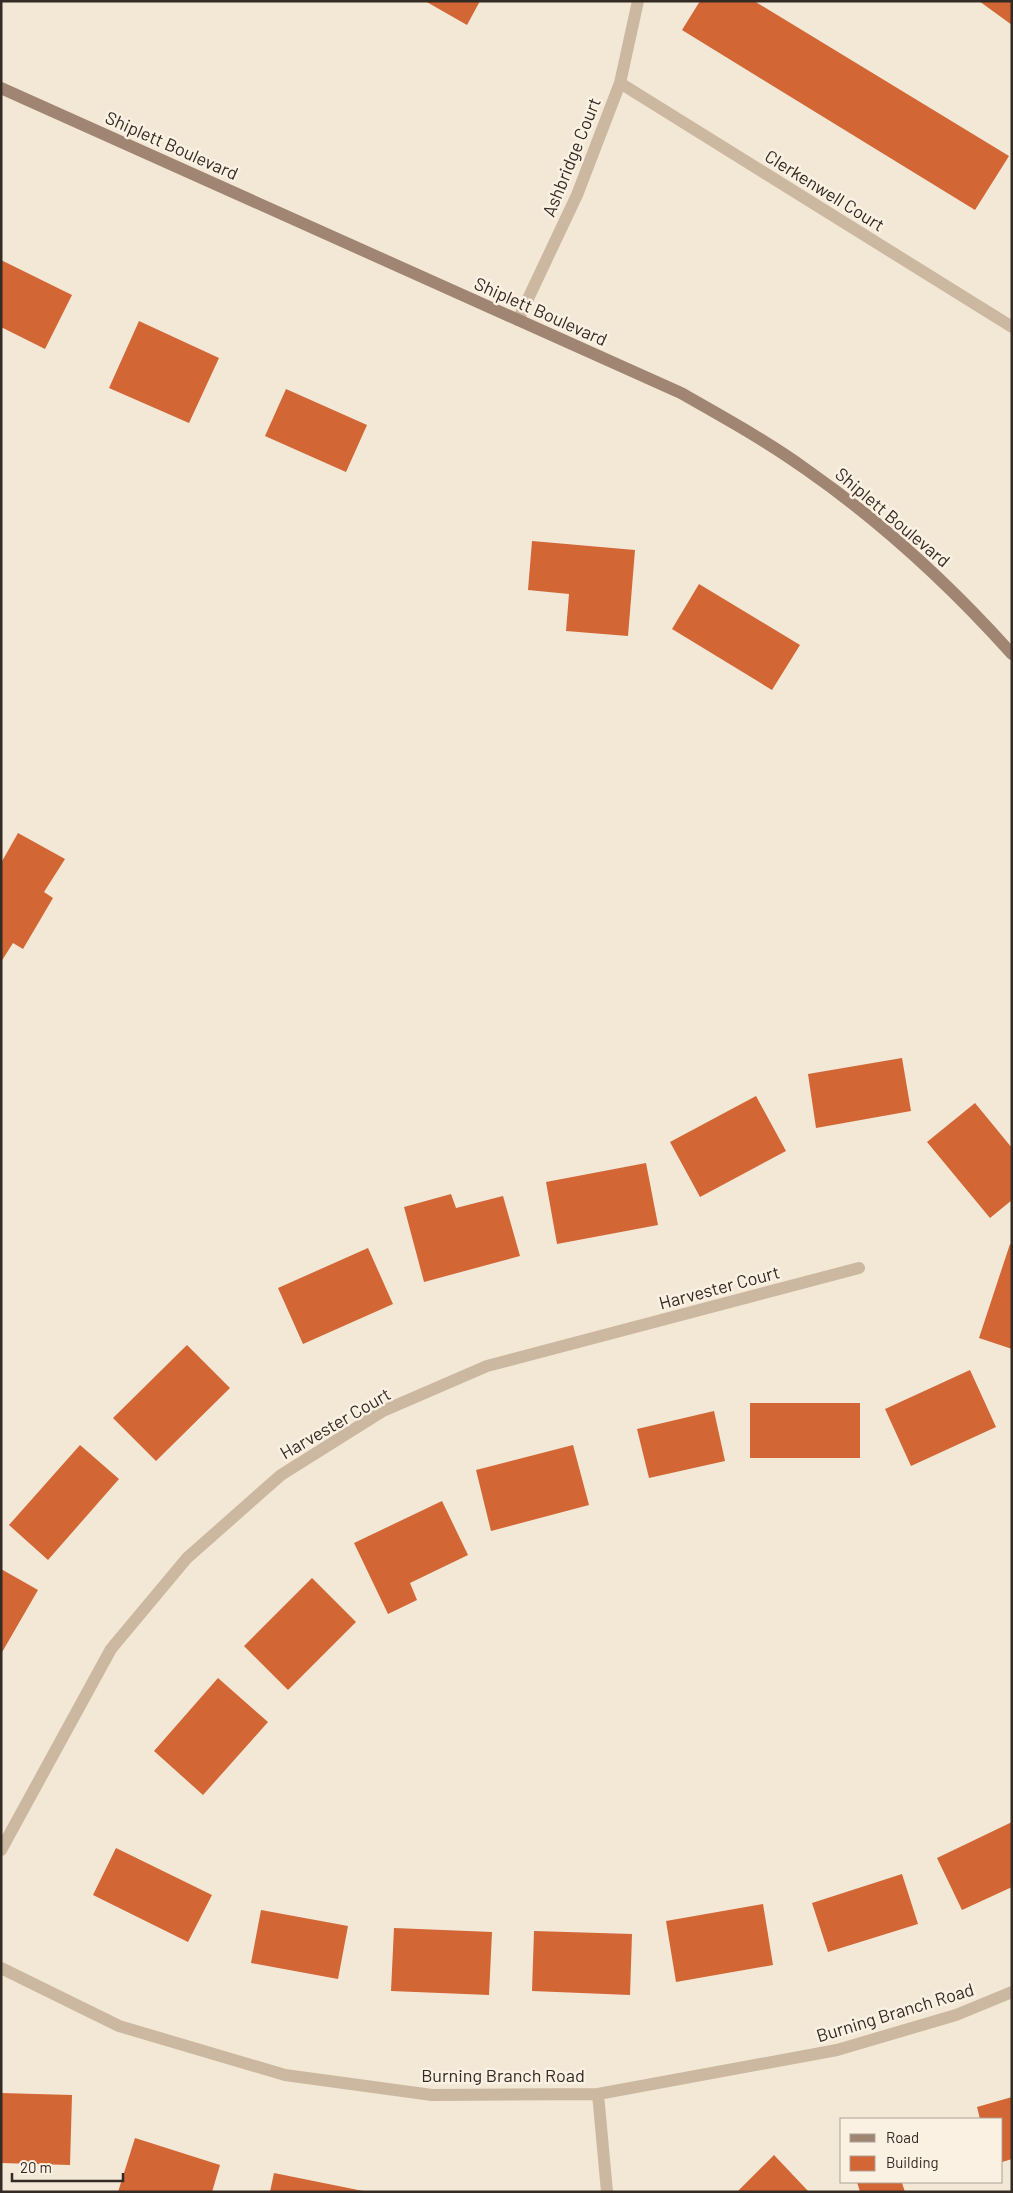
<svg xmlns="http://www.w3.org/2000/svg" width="1013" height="2193" font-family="Barlow,sans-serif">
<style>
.building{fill:#d26635}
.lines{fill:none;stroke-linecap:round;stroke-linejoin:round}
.street{stroke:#ccb8a1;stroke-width:12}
.secondary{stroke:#a08672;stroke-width:12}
.labels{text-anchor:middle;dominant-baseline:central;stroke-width:5;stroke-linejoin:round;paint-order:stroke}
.street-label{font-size:18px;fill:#352b25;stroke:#fbf1e2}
</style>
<rect width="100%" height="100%" fill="#f3e7d6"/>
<path class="building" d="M 425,1 L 480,1 L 467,25 Z
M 700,1 L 754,1 L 1009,156 L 975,210 L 682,30 Z
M 979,1 L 1012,1 L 1012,25 Z
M 1,260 L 72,295 L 45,349 L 1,327 Z
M 139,321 L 219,358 L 189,423 L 109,388 Z
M 286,389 L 367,425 L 346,472 L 265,436 Z
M 532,541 L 635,550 L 628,636 L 566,631 L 569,594 L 528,590 Z
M 699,584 L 800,645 L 772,690 L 672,629 Z
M 18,833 L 65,859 L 44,892 L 53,898 L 23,949 L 13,943 L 1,962 L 1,863 Z
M 902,1058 L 911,1111 L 816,1128 L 808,1074 Z
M 756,1096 L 786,1151 L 700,1197 L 670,1142 Z
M 975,1103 L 1012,1148 L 1012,1200 L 990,1218 L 927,1142 Z
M 646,1163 L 658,1225 L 557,1244 L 546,1182 Z
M 451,1194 L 456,1208 L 503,1196 L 520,1256 L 424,1282 L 404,1207 Z
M 1010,1244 L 1012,1245 L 1012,1349 L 979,1338 Z
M 368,1248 L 393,1304 L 303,1344 L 278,1288 Z
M 187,1345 L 230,1388 L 156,1461 L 113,1418 Z
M 970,1370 L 996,1427 L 911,1466 L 885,1409 Z
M 750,1403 L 860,1403 L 860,1458 L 750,1458 Z
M 714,1411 L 725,1461 L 649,1478 L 637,1429 Z
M 80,1445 L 119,1479 L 48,1560 L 9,1525 Z
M 573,1445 L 589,1505 L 491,1531 L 476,1470 Z
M 442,1501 L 468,1555 L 410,1583 L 417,1600 L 388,1614 L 354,1543 Z
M 1,1569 L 38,1590 L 1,1654 Z
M 312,1578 L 356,1622 L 288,1690 L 244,1646 Z
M 218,1678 L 268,1722 L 203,1795 L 154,1751 Z
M 1012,1822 L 1012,1887 L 962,1910 L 937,1858 Z
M 116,1848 L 212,1895 L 188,1942 L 93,1895 Z
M 902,1874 L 918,1924 L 828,1952 L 812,1903 Z
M 763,1904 L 773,1965 L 676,1982 L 666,1921 Z
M 261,1910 L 348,1926 L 338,1979 L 251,1963 Z
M 394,1928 L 492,1932 L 489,1995 L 391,1991 Z
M 534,1931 L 632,1934 L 630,1995 L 532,1991 Z
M 1,2093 L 72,2095 L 70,2165 L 1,2163 Z
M 1012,2097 L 1012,2159 L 1002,2162 L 1002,2119 L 980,2119 L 977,2107 Z
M 135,2138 L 220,2165 L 212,2192 L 118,2192 Z
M 774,2155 L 809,2192 L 737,2192 Z
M 274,2173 L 363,2191 L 363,2192 L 270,2192 Z
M 857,2182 L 905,2182 L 902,2183 L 905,2192 L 860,2192 Z"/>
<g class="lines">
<path class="street" d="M 620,83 L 1012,327
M 518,320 L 577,195 L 620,83 L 638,1
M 1,1850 L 111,1649 L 187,1558 L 281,1475 L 383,1411 L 487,1366 L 859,1268
M 1,1968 L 119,2026 L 285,2075 L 432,2095 L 598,2094 L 837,2050 L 956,2015 L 1012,1992
M 598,2094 L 607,2192"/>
<path class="secondary" d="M 1,88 L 681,393 C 723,417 767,441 807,470 C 883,523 950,585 1012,654"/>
</g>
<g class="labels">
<g class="street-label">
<text transform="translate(172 145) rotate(24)">Shiplett Boulevard</text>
<text transform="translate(571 157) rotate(-68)">Ashbridge Court</text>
<text transform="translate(825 190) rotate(32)">Clerkenwell Court</text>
<text transform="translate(541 311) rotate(24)">Shiplett Boulevard</text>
<text transform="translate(893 517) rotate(40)">Shiplett Boulevard</text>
<text transform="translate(719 1287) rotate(-15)">Harvester Court</text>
<text transform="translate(335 1423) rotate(-30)">Harvester Court</text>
<text transform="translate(895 2012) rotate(-17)">Burning Branch Road</text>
<text x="503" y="2075">Burning Branch Road</text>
</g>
</g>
<rect width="1013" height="2193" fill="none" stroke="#352b25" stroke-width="5"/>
<rect x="840" y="2118" width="162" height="65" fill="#fbf1e2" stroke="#aca296"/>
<rect x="850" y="2134" width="25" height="8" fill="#a08672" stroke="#aca296"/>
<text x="886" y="2143" font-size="15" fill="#352b25">Road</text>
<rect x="850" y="2156" width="25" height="15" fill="#d26635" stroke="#aca296"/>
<text x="886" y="2168" font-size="15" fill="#352b25">Building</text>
<path d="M12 2173v8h111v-8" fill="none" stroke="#352b25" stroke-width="2.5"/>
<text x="20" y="2173" font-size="15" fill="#352b25" stroke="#fbf1e2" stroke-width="4" paint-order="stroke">20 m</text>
</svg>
